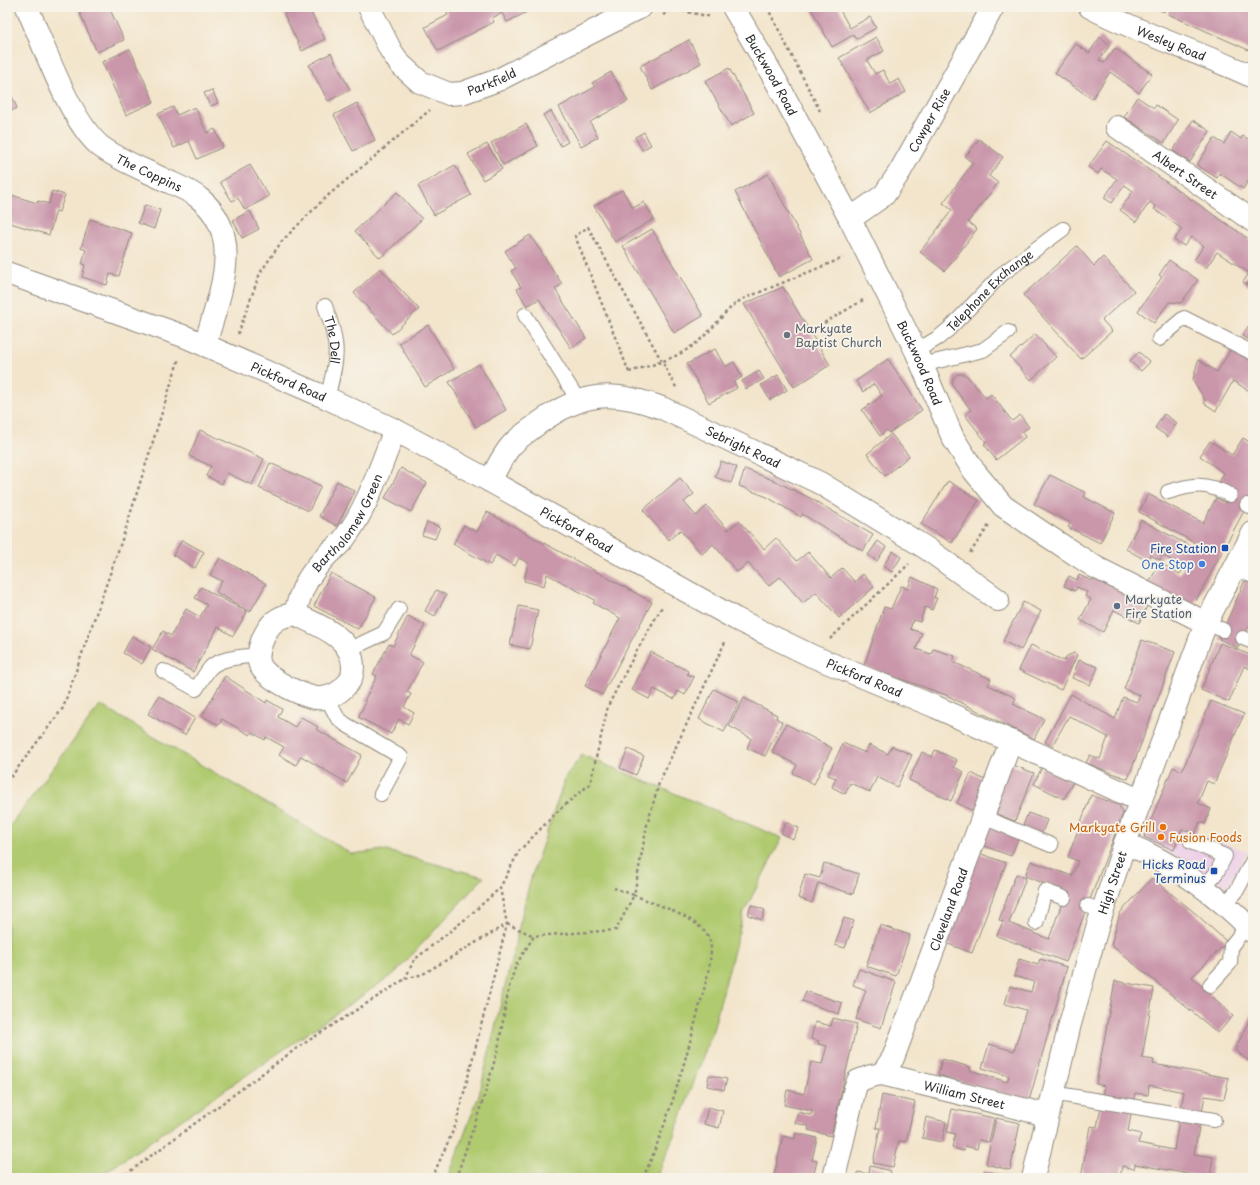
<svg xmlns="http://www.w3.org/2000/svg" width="1260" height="1185" font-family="'Playpen Sans',sans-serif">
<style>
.built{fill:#edd0e8}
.green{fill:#b0ca70;stroke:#6e7a4e}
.building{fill:#c996aa;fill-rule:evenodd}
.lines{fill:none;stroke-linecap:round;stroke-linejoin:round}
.service-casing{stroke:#8f887c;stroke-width:16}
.minor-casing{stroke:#8f887c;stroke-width:24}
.tertiary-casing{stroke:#8f887c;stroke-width:24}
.path{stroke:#8f887c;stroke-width:2.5;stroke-dasharray:3 3;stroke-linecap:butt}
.service{stroke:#fff;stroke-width:14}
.minor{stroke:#fff;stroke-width:22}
.tertiary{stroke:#fff;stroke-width:22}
.worship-dot{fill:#6b7280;stroke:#f7f3e8;stroke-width:1.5}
.transit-dot{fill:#1a4fb4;stroke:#f7f3e8;stroke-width:1.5}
.shop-dot{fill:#3f7fe0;stroke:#f7f3e8;stroke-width:1.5}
.service-dot{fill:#5c6f8a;stroke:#f7f3e8;stroke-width:1.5}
.food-dot{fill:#e8710a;stroke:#f7f3e8;stroke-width:1.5}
.labels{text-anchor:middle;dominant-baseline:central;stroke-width:3.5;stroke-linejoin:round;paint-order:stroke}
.street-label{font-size:12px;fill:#2b2b2b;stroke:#f7f3e8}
.worship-label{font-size:12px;fill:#5b616d;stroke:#f7f3e8;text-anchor:start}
.transit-label{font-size:12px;fill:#164399;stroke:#f7f3e8;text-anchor:end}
.shop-label{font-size:12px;fill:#366cbe;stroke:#f7f3e8;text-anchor:end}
.service-label{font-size:12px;fill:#4e5e75;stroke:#f7f3e8;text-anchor:start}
.food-label{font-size:12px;fill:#c56008;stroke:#f7f3e8;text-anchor:end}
</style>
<rect width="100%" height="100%" fill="#f7f3e8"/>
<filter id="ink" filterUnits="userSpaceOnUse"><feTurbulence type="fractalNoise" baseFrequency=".025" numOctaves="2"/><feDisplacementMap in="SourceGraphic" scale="8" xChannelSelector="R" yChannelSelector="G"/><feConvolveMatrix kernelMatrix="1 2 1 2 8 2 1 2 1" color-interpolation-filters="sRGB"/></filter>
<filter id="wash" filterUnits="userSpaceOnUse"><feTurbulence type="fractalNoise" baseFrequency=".012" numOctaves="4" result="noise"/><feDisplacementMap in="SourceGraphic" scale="16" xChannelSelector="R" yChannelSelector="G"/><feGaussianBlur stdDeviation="0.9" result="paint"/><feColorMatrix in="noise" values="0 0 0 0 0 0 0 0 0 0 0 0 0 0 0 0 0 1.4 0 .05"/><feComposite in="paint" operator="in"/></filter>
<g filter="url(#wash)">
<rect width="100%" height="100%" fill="#f3e5cc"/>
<path class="built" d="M 1150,817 L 1248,852 L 1227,887 L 1142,837 Z"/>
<path class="green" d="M 100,705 L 352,854 L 383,850 L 484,877 L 395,973 L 97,1178 L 7,1178 L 7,830 Z
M 582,755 L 782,838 L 744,912 L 713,1030 L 672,1141 L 656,1178 L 448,1178 L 479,1095 L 530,881 L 566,776 Z"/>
<g id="blocks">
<path class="building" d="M 77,7 L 109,7 L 124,40 L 97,52 Z
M 298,7 L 308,7 L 325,39 L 302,51 L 284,14 Z
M 444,7 L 527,7 L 529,11 L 507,22 L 502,13 L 492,18 L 494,22 L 438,51 L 425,27 L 448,15 Z
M 810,7 L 838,7 L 850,28 L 870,17 L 876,28 L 856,39 L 853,35 L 832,47 Z
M 1155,7 L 1166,7 L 1164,12 Z
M 1171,7 L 1253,7 L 1253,52 L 1168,14 Z
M 876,37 L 884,51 L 867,60 L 875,74 L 883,70 L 890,84 L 899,79 L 906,92 L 870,113 L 839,58 Z
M 1100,37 L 1110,45 L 1099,60 L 1104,63 L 1115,48 L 1152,74 L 1139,93 L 1110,72 L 1092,99 L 1055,73 L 1076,44 L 1089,53 Z
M 689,40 L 701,63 L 652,90 L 640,66 Z
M 130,49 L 154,102 L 126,115 L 102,62 Z
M 331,53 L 350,90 L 328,101 L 309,65 Z
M 729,68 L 754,113 L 731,126 L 705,81 Z
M 611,72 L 628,101 L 590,122 L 598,137 L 581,146 L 559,107 L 595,87 L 592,83 Z
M 7,85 L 17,108 L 7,113 Z
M 212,90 L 218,103 L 210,106 L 204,93 Z
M 1137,97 L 1154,108 L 1156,105 L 1178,120 L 1164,143 L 1124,117 Z
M 357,103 L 375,140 L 353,151 L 334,115 Z
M 173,107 L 177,115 L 195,107 L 207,133 L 215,129 L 223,147 L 197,159 L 189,141 L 174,148 L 158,114 Z
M 551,111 L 568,142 L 561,146 L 543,115 Z
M 1193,120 L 1210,131 L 1190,162 L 1173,151 Z
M 526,124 L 538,146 L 503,165 L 491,143 Z
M 644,132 L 651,145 L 642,150 L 635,137 Z
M 1231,132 L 1241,139 L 1243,136 L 1253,142 L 1253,173 L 1243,189 L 1219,173 L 1217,178 L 1197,165 L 1214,138 L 1224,144 Z
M 979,139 L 1003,157 L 989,176 L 998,183 L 968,222 L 977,229 L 945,271 L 920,252 L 952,210 L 943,203 L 973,163 L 965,157 Z
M 1107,141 L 1253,242 L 1253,289 L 1243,282 L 1249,273 L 1217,252 L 1206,268 L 1194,260 L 1204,246 L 1191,237 L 1184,246 L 1174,240 L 1182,229 L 1154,209 L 1156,207 L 1150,202 L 1136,222 L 1120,210 L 1133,191 L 1125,185 L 1112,203 L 1104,198 L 1117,179 L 1101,169 L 1098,174 L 1088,167 Z
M 487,144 L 502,169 L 483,180 L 468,154 Z
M 250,165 L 269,196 L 245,210 L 238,198 L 232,201 L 220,182 Z
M 455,165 L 471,195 L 434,215 L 418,186 Z
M 768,174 L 813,259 L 779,277 L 735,192 Z
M 622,190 L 633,208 L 644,202 L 654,219 L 615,242 L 594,206 Z
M 52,191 L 65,195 L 59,212 L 56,211 L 49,235 L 7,222 L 8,194 L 37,203 L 38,201 L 49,204 Z
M 397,192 L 422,219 L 380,258 L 355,231 Z
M 145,205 L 160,210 L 154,229 L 138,223 Z
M 250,211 L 259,229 L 242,238 L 233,220 Z
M 90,219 L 132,233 L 119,276 L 110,274 L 107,285 L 82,277 L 85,265 L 82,264 L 86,250 L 81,248 Z
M 652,229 L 703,316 L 674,333 L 623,246 Z
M 530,235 L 562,284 L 555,289 L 586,338 L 571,348 L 539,299 L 527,306 L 517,289 L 521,287 L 511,271 L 516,268 L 505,251 Z
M 1077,246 L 1094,266 L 1103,257 L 1134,291 L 1102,320 L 1112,331 L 1081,359 L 1023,295 Z
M 1169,260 L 1198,280 L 1181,303 L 1169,302 L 1154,323 L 1138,311 L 1162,277 L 1159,275 Z
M 380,268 L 419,309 L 392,334 L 354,293 Z
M 783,287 L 830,365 L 794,387 L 744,304 Z
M 1253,319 L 1253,342 L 1242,336 Z
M 428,325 L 454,369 L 425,387 L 399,343 Z
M 1035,334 L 1056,357 L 1031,380 L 1010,357 Z
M 715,349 L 725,367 L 734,362 L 742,377 L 734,382 L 737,388 L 709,403 L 687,364 Z
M 1231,349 L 1253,362 L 1253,389 L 1251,392 L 1233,381 L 1216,411 L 1204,403 L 1205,400 L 1193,380 L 1198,360 L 1217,372 Z
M 1139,352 L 1150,362 L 1141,371 L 1130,361 Z
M 888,359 L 922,410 L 889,433 L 887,430 L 880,436 L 862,410 L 882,396 L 874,384 L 863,392 L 856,381 Z
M 479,364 L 506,410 L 476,427 L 449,382 Z
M 759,371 L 764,379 L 746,389 L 742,381 Z
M 958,374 L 964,374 L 968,377 L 986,398 L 991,394 L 1012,421 L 1020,415 L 1029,427 L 1022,432 L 1025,437 L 996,460 L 984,444 L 986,442 L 965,415 L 971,410 L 954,388 L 952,383 L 954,377 Z
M 778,375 L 787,390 L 770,400 L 761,385 Z
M 1164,414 L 1177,423 L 1168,437 L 1155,428 Z
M 200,430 L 264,459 L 252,485 L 227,473 L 222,484 L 206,476 L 211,466 L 189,456 Z
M 891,434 L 909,456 L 885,476 L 867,454 Z
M 1243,438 L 1253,444 L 1253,494 L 1192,608 L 1148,584 L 1160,563 L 1180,574 L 1184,567 L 1162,555 L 1160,560 L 1150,555 L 1147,561 L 1126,549 L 1141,520 L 1194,548 L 1197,544 L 1139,512 L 1148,494 L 1203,523 L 1216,498 L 1226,503 L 1233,489 L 1219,482 L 1224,473 L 1200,456 L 1210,441 L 1232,455 Z
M 721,461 L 737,467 L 731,483 L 715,477 Z
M 270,463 L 321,486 L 309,511 L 259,488 Z
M 401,468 L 427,483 L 411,512 L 385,498 Z
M 745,469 L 775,481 L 810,498 L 873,535 L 863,551 L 802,514 L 801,517 L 767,497 L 739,486 Z
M 1050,475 L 1086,493 L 1084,497 L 1115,513 L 1100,543 L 1068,527 L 1071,523 L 1034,504 Z
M 680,478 L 694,494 L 684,502 L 696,516 L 707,506 L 728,530 L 739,521 L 764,549 L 776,538 L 797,561 L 808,552 L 831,578 L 842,568 L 855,582 L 863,574 L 874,587 L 839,618 L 816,592 L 803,603 L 780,577 L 769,586 L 748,563 L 737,572 L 713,544 L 702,554 L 680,530 L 669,540 L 643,510 Z
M 337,481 L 355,491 L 337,526 L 319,516 Z
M 948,481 L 979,500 L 952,543 L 921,524 Z
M 487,512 L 652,602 L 602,695 L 585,686 L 620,618 L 593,603 L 595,600 L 547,574 L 544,586 L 524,581 L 528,563 L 519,558 L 515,566 L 496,555 L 490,565 L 453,544 L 464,525 L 477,532 Z
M 427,522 L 440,527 L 435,539 L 422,535 Z
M 182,540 L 204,552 L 195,568 L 173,555 Z
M 878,541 L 886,547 L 877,561 L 868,555 Z
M 893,551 L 901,557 L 892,572 L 883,566 Z
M 220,558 L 266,584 L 250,612 L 216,592 L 222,581 L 210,575 Z
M 331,573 L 376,597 L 358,629 L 314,606 Z
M 1079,575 L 1092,581 L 1095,575 L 1149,602 L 1139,623 L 1114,610 L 1103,632 L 1080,620 L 1091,599 L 1085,596 L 1087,592 L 1077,587 L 1075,591 L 1064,586 L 1069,576 L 1077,580 Z
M 912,577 L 937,589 L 934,598 L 937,598 L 932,610 L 925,607 L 920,622 L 913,620 L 910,629 L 922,633 L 916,649 L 931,654 L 933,649 L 955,656 L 953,662 L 991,679 L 988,685 L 1016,698 L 1013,704 L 1044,719 L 1034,739 L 946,695 L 864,666 L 884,607 L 891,609 L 901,586 L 908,589 Z
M 1246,578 L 1253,581 L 1253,619 L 1238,648 L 1219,639 Z
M 201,587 L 247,612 L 233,636 L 218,627 L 193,672 L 152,649 L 163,631 L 171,636 L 186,609 L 200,617 L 207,605 L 195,598 Z
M 436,590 L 446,595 L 435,616 L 425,611 Z
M 1023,602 L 1041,611 L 1021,650 L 1003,641 Z
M 519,606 L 538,610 L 530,649 L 510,645 Z
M 408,616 L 425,625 L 409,655 L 423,662 L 407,692 L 411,694 L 404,707 L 414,713 L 408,724 L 399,719 L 391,734 L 358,717 L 366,702 L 364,701 L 377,676 L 373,674 L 389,644 L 393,646 Z
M 132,636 L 151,647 L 142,664 L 123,653 Z
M 1142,640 L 1175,652 L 1128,779 L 1086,763 L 1090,755 L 1100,759 L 1108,737 L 1069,716 L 1052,746 L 1045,742 L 1071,694 L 1115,719 L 1123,697 L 1137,702 L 1140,695 L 1124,689 Z
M 1220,643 L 1253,656 L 1253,670 L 1244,666 L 1229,702 L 1201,690 Z
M 1031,645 L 1064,661 L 1067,656 L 1074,653 L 1077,655 L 1061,690 L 1019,670 Z
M 651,652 L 688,671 L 687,674 L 694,677 L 685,695 L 678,691 L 674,699 L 654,689 L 649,699 L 632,690 Z
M 1079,660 L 1098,667 L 1090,685 L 1072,678 Z
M 225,676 L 266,703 L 267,700 L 282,709 L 278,717 L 295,727 L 301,717 L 318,727 L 316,729 L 362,755 L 347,783 L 301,756 L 296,765 L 279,755 L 284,747 L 266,737 L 265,740 L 252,732 L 250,735 L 222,719 L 219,725 L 202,716 Z
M 714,689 L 739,702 L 724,732 L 699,719 Z
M 159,696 L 195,718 L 185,735 L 148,714 Z
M 744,698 L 777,715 L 776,718 L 782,722 L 765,756 L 747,748 L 751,738 L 729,726 Z
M 1211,701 L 1244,714 L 1214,784 L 1207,781 L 1198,803 L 1211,809 L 1205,824 L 1200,822 L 1195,834 L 1182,829 L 1174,850 L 1144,837 L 1173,767 L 1182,771 Z
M 786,724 L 832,748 L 814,784 L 793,773 L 797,765 L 772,752 Z
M 843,743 L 865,753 L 869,745 L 888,754 L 892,746 L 912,755 L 897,787 L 877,777 L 870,792 L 850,783 L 845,794 L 832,787 L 836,778 L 828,775 Z
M 628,749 L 644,756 L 636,775 L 620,768 Z
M 935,750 L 957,760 L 954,767 L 964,772 L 951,801 L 909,780 L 922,752 L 932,757 Z
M 1010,764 L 1034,773 L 1015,821 L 991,812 Z
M 1042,767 L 1073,782 L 1064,799 L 1034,784 Z
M 971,773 L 989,782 L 975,812 L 957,803 Z
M 1091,795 L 1119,805 L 1123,813 L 1066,962 L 997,936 L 1003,921 L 999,920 L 1016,874 L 1026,878 L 1009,923 L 1049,939 L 1066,892 L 1025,876 L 1031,861 L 1072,876 L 1078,861 L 1068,857 Z
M 1028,813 L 1047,820 L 1041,835 L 1022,828 Z
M 786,822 L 799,828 L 793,839 L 781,833 Z
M 986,824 L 1019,837 L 1011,856 L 979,844 Z
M 976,852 L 1006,863 L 972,953 L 943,942 Z
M 824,863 L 859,874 L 853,894 L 818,883 L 812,903 L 798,898 L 805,874 L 820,878 Z
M 1152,878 L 1195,913 L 1227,942 L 1192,977 L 1233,1016 L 1218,1033 L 1111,945 L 1120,913 Z
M 751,905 L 765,910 L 762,920 L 748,915 Z
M 844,918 L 854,921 L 845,948 L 835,945 Z
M 880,925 L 910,935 L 896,976 L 866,966 Z
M 1019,959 L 1038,965 L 1040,959 L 1067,967 L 1029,1101 L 938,1075 L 942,1059 L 970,1067 L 970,1070 L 1007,1082 L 1009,1076 L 982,1068 L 989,1044 L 1014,1051 L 1026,1010 L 1005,1004 L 1010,986 L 1031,992 L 1034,982 L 1014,976 Z
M 859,969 L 896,982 L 881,1028 L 856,1019 L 866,990 L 853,985 Z
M 1115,981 L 1154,988 L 1142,1058 L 1154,1060 L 1153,1064 L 1229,1078 L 1224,1099 L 1205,1096 L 1194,1154 L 1213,1157 L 1210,1178 L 1135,1164 L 1134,1169 L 1122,1166 L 1120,1178 L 1081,1178 L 1090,1126 L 1097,1127 L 1105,1086 L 1096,1084 ZM 1149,1085 L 1184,1092 L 1174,1150 L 1138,1143 L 1141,1134 L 1128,1131 L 1135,1093 L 1148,1095 Z
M 806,991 L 842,1003 L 839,1014 L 802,1001 Z
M 1253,1012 L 1253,1056 L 1250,1062 L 1235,1050 Z
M 833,1018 L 857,1024 L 831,1136 L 808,1130 L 809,1126 L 795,1123 L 798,1112 L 811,1115 L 812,1111 L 784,1105 L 787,1090 L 804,1094 L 811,1062 L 822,1064 L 827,1046 L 818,1044 L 819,1041 L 811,1039 L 815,1022 L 831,1026 Z
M 709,1075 L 727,1079 L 724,1090 L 707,1086 Z
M 882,1095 L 915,1102 L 906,1142 L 899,1141 L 893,1167 L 873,1163 L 880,1128 L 876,1128 Z
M 708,1107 L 723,1111 L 719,1128 L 704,1124 Z
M 952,1109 L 994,1118 L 989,1142 L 979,1140 L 977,1149 L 965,1146 L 964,1151 L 952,1148 L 955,1134 L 947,1132 Z
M 926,1117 L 946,1122 L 942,1142 L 922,1138 Z
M 996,1118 L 1020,1123 L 1010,1170 L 986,1164 Z
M 796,1133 L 817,1138 L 812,1160 L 817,1161 L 813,1178 L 783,1178 L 774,1176 L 783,1136 L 795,1139 Z
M 870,1166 L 891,1171 L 889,1178 L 857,1178 L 858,1172 L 869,1174 Z
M 984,1171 L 1008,1176 L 1007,1178 L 982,1178 Z"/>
</g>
</g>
<g filter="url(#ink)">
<use href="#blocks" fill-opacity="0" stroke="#8f887c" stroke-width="1"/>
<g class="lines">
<g class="service-casing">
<g id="service">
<path id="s1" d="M 325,306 C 340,346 338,358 327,398"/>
<path d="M 525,315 L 578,400"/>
<path d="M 1159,339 L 1184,318 L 1253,353"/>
<path id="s2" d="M 916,351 L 938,338 L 949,329 L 1002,274 L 1063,229"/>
<path d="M 922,365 L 983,350 L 1008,332"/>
<path d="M 1168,492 C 1194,484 1205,482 1230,495"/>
<path d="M 1247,505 L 1253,508"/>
<path d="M 1234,568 L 1253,576"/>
<path d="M 1206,623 L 1223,630"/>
<path d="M 1243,638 L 1253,642"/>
<path d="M 348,650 L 384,633 L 399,609"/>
<path d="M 163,671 L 196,689 C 201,682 205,674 210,668 C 221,657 243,657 258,655"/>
<path d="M 327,698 L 337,717 L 345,724 L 401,757 L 381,794"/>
<path d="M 983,817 L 1051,845"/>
<path d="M 1191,842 L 1225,856 L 1217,872 L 1204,887"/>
<path d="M 1224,905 L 1236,892 L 1253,860"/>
<path d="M 1088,906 L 1103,911"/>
<path d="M 1036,923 L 1045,891 L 1064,898"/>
<path d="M 1210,985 L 1230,963 L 1231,946 L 1247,926"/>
<path d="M 1052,1093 L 1214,1120"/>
</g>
</g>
<g class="minor-casing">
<g id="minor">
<path id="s3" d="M 27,7 C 43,44 70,121 100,146 C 120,161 145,170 167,181 C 178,186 191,191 199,198 C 247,236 218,297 205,345"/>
<path id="s4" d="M 369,7 L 391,51 L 400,64 L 420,82 L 449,94 L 462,93 L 498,80 L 641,7"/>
<path id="s5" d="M 733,7 L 776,81 L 850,219 L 916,351 L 953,438 L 974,471 L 1003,506 L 1043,533 L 1095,567 L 1206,623"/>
<path id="s6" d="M 1090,7 C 1142,35 1200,52 1253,77"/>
<path id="s7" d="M 1117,127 L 1253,221"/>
<path id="s8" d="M 850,219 L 884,195 L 899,173 L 993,7"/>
<path id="s9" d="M 490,481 C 496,469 502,457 510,447 C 518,437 529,431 539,423 C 582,392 612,389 662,408 L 820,483 L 926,548 L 998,600"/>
<path id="s10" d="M 295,614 C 317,625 352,636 353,666 C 353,672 352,679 348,683 C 341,692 333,697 322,698 C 308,700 266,679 260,665 C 255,653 265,629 275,621 C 281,616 288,615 295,614 C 301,587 310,573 329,553 C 335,548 342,543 346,536 C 368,507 381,464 395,430"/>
<path d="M 1125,843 C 1174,864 1217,893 1253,932"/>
<path id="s11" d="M 882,1074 L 893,1058 L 1011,741"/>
<path id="s12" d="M 834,1178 L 855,1088 L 858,1081 L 871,1076 L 882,1074 L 1047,1115"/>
</g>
</g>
<g class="tertiary-casing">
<g id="tertiary">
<path id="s13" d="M 7,273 L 186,337 L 327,398 L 395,430 L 490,481 L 736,619 L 812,656 L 936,707 L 1141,801"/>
<path id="s14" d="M 1033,1178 L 1070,1024 L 1097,928 L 1125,843 L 1206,623 L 1253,533"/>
</g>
</g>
<path class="path" d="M 672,7 L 673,9 L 712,17
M 767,7 L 820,111
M 663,15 L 673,9
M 819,326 L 865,299
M 238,334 L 260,273 L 282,241 L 325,198 L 430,110
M 629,372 L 575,236 L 588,227 L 677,389
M 629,372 C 655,364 680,358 701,339 C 716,326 726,308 743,299 L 843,258
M 970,553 L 990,524
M 830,639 L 909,564
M 7,782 L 63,708 L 125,531 L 179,358
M 507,924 L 534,936
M 405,979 L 414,960 L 468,917 L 500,888 L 519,851 L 559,810 L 590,784 L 608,706 L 636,652 L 663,605
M 121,1178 L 297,1048 L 405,979 L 423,974 L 507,924
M 432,1178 L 456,1124 L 507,924 L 500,888
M 456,1178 L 484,1097 L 498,1049 L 509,987 L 516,965 L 534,936 L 616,930 L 634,895 L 614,888
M 643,1178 C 668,1122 685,1063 700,1004 C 704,990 714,955 710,941 C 703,918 654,904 634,895 L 647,825 L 659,783 L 726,640"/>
<use href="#service" class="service"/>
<use href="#minor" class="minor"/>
<use href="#tertiary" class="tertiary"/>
</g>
</g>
<circle class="worship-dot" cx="787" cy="335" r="4"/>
<g class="transit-dot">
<rect x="1221" y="544" width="8" height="8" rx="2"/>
<rect x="1210" y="867" width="8" height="8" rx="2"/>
</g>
<circle class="shop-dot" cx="1202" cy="564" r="4"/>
<circle class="service-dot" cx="1117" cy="606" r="4"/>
<g class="food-dot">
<circle cx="1163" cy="827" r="4"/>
<circle cx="1161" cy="837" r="4"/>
</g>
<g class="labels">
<g class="street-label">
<text stroke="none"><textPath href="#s6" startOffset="89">Wesley Road</textPath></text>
<text stroke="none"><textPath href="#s5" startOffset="78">Buckwood Road</textPath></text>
<text stroke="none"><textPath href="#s4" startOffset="168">Parkfield</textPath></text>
<text stroke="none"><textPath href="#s8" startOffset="129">Cowper Rise</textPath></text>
<text stroke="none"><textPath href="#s3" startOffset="214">The Coppins</textPath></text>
<text stroke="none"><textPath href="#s7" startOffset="83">Albert Street</textPath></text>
<text stroke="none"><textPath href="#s2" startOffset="96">Telephone Exchange</textPath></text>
<text stroke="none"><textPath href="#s1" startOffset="35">The Dell</textPath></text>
<text stroke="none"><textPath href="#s5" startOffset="402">Buckwood Road</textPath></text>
<text stroke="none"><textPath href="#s13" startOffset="302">Pickford Road</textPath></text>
<text stroke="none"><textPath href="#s9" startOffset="298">Sebright Road</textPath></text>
<text stroke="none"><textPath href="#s10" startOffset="380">Bartholomew Green</textPath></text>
<text stroke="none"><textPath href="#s13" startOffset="626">Pickford Road</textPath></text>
<text stroke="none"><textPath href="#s13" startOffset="950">Pickford Road</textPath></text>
<text stroke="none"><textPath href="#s14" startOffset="306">High Street</textPath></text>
<text stroke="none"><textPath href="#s11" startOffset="178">Cleveland Road</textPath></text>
<text stroke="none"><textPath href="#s12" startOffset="210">William Street</textPath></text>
</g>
<g class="worship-label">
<text x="795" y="328">Markyate<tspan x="795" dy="14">Baptist Church</tspan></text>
</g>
<g class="transit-label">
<text x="1217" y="548">Fire Station</text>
<text x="1206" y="864">Hicks Road<tspan x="1206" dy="14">Terminus</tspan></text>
</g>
<g class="shop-label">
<text x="1194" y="564">One Stop</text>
</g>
<g class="service-label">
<text x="1125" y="599">Markyate<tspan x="1125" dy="14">Fire Station</tspan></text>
</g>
<g class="food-label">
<text x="1155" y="827">Markyate Grill</text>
<text x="1169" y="837" text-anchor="start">Fusion Foods</text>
</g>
</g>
<rect width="1260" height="1185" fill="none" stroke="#f7f3e8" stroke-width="24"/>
</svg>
